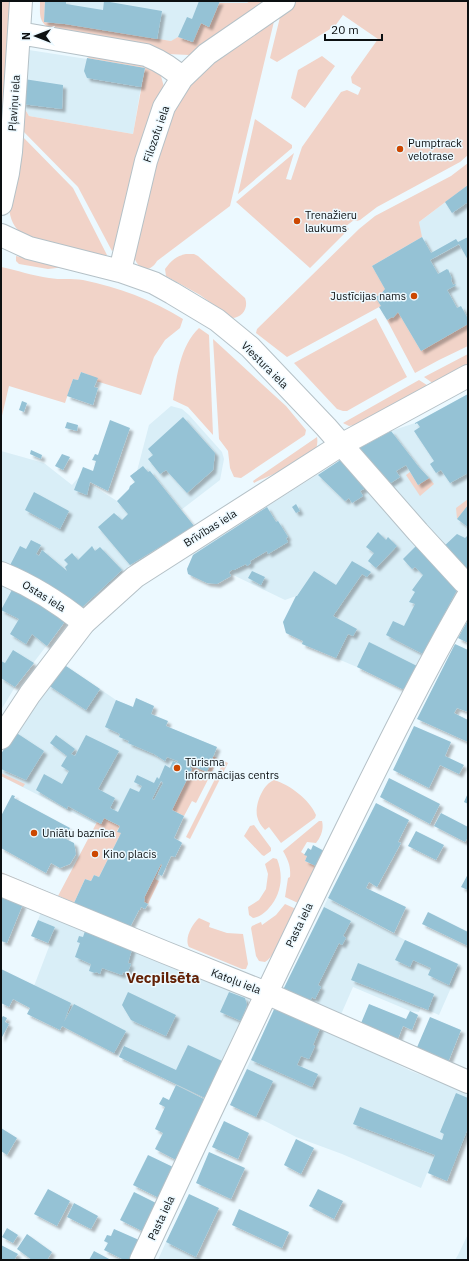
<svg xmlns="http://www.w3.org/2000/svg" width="469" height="1261" font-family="'IBM Plex Sans',sans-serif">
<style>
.built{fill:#d9eef7}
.green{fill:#f1d3c8}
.building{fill:#95c2d5;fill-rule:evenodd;filter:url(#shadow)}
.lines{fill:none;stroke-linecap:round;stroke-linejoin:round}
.minor-casing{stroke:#b5c1c7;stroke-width:24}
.major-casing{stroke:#b5c1c7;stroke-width:24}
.minor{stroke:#fff;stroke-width:22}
.major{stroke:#fff;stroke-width:22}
.poi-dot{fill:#cc4701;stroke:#ecf9ff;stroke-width:1.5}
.labels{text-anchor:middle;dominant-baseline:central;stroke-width:3;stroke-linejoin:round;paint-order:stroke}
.street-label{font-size:11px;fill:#0c1012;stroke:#ecf9ff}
.poi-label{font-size:11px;fill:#0c1012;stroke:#ecf9ff;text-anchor:start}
.district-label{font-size:15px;font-weight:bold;fill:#622106;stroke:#ecf9ff}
</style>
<defs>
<filter id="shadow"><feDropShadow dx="3.5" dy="3.5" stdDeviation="1" flood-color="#0004"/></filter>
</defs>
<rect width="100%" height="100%" fill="#ecf9ff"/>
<path class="built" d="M 45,1 L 250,1 L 247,3 L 219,3 L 209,27 L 201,23 L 193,42 L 178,38 L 171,41 L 44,22 Z
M 29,50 L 145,68 L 141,87 L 133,134 L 29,116 L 22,104 L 24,79 Z
M 468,185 L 468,324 L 421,351 L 398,313 L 393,318 L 379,307 L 380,306 L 376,298 L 374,298 L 381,294 L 372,266 L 421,237 L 419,222 Z
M 468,394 L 468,577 L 354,451 L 391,431 L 415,423 Z
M 171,406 L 182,409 L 189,415 L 222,452 L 224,459 L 220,480 L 181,510 L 194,526 L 130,565 L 78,611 L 1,565 L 1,451 L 44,463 L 72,485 L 79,477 L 117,501 L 129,489 L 130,486 L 135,482 L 130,476 L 137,471 L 149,425 Z
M 342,459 L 459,586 L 406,688 L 402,689 L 357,667 L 302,644 L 303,641 L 286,633 L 283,622 L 296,596 L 285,600 L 231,574 L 231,576 L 217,584 L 207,583 L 191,576 L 187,571 L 187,569 L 194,553 Z
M 1,583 L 66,620 L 15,687 L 1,710 Z
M 63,664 L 116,700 L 133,707 L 136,698 L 154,706 L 151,714 L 166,726 L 217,747 L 207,772 L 192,769 L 172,810 L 130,788 L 118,813 L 101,824 L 97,822 L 95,824 L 1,776 L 1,754 L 15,732 Z
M 328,898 L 405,940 L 461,965 L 439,1015 L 421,1007 L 419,1012 L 410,1011 L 353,987 L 339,1019 L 281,994 Z
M 41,912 L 251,997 L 205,1098 L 119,1056 L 62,1026 L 68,1012 L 31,994 L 50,944 L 48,943 L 55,927 L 38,920 Z
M 276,1005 L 411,1071 L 468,1093 L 468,1133 L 447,1181 L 427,1173 L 421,1188 L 342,1154 L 296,1137 L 269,1123 L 230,1105 Z
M 468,1234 L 468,1260 L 455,1260 L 458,1255 Z
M 166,1242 L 204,1260 L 158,1260 Z"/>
<path class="green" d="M 1,1 L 11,1 L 1,181 Z
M 40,1 L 45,1 L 44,22 L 65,24 L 171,41 L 178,37 L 192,42 L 201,23 L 209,27 L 219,3 L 247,3 L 250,1 L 275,1 L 196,53 L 189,55 L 168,54 L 51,29 C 38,22 40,14 40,1 Z
M 296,1 L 468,1 L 468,155 L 460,162 L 377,207 L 360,220 L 357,221 L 354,220 L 346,226 L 349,229 L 310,268 L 236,202 L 294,153 L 286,179 L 291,180 L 302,147 L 341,92 L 347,90 L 358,95 L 361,88 L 352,83 L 351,77 L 378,39 L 343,15 L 335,26 L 277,62 L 270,58 L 282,9 Z
M 276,13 L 230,206 L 157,261 C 148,276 136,268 133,253 L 143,202 L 171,113 L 191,77 Z
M 322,56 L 335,66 L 305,108 L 291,98 L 298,70 Z
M 89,57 L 103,57 L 131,60 L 155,70 L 161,76 L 164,87 L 116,248 L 112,251 L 78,187 L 20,128 L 22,104 L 29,116 L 133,134 L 145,68 L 87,58 Z
M 255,119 L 292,145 L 292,148 L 238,194 Z
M 20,134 L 73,188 L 107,255 L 103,256 C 85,251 31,242 20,232 C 12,225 9,215 9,204 Z
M 468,163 L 468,185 L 419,222 L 422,237 L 372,266 L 385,289 L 381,294 L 374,298 L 376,298 L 381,306 L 287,357 L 256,333 L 257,329 L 359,229 L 375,216 L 451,176 Z
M 186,254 L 194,254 L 198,256 L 245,298 C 249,308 242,318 232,318 L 200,295 L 166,276 L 165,269 C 171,261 176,256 186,254 Z
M 16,256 L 65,267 L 48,269 L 19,264 L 16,261 Z
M 1,267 C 17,270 33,276 49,278 C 60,280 72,278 83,280 C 118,287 153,300 183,319 L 180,328 L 165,340 L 154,357 L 141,395 L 96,381 L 89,375 L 81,372 L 78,380 L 73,379 L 65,403 L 9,386 L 1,420 Z
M 398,312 L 421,351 L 468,324 L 468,346 L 439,360 L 415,373 L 387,320 L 392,317 L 393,317 Z
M 376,318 L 407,377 L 347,411 L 343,411 L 337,409 L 294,363 Z
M 199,328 L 209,335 L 213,435 L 188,407 L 173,400 C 177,376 180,346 199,328 Z
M 213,339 L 286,406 L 306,430 L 305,435 L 241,478 L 234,477 L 230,468 L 228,451 L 219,439 Z
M 468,354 L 468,367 L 434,384 L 424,377 Z
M 419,380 L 430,387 L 360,424 L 349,426 L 343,423 Z
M 317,437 C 318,442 317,448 314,453 C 307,462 267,476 254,483 L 253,481 Z
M 410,472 L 418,485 L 429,478 L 434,484 L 420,496 L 406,475 Z
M 468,499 L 468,505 L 457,519 L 456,508 Z
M 213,756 L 217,758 L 217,762 L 196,803 L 192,801 L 184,816 L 172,810 L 192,769 L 190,768 L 192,766 Z
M 224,761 L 228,763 L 190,839 L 186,837 Z
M 1,773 L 25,784 L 23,787 L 1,776 Z
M 274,780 C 290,785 309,799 316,815 L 315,818 L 281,843 L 269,827 L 265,830 C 261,826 258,821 257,816 C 255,805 262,785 274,780 Z
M 104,818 L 120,826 L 117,831 L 121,833 L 99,877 L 94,875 L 91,881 L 85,879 L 74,903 L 59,896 L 58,898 L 1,873 L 1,872 L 58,896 L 97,822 L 101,824 Z
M 319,821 L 322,821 C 324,829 321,837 316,843 L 307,842 L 301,852 L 307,856 L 305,861 L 318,867 L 299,903 L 298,903 L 285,897 L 288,878 L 290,877 C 291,866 288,860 283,851 Z
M 254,825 L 271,848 L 271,851 L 264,856 L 262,855 L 244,836 L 250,826 Z
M 167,854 L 155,879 L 159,881 L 148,904 L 144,902 L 144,898 L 161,864 L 162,864 Z
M 273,858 L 277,859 C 284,876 281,895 269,908 C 265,913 259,917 253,918 L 249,915 L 248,907 L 259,900 L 266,889 L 268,874 L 265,864 Z
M 285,904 L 296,909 C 290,922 277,955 265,962 L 259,961 L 256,956 L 251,928 L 252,926 L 261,922 L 262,925 L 276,915 Z
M 199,918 L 210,923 L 209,927 L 227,933 L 243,934 L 248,964 L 246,969 L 242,969 L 189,947 C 184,939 192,924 199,918 Z"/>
<path class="building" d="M 45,1 L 66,1 L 66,4 L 103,10 L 104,1 L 162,11 L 157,39 L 65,24 L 44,22 Z
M 199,1 L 220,1 L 209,27 L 201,23 L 193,42 L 178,37 L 187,17 L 192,19 Z
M 87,58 L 145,68 L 141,87 L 87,78 L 84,71 Z
M 24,79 L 63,85 L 62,109 L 22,104 Z
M 468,185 L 468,202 L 452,213 L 445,202 Z
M 422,237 L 431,253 L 456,239 L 458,242 L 468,237 L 468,260 L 459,244 L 430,260 L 438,274 L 447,269 L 447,270 L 448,269 L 452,279 L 451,280 L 453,285 L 455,284 L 456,285 L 447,290 L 457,308 L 461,306 L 468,319 L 468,324 L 421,351 L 398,312 L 393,318 L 392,317 L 387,320 L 379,307 L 381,306 L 376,298 L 375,299 L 374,298 L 381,294 L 385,289 L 372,266 Z
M 81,372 L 98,378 L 94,387 L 98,388 L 93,405 L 67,396 L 73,379 L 78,380 Z
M 468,394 L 468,473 L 450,483 L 441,470 L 436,473 L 430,464 L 434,461 L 414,431 L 420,427 L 417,423 L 415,424 L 415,423 Z
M 22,401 L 27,403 L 24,412 L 19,410 Z
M 183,417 L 215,453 L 213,470 L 187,493 L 166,470 L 160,474 L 148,459 L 153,455 L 148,449 Z
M 110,420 L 130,428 L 108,491 L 90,482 L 87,495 L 74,490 L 83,467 L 93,471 L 96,461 L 92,460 L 95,454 L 98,455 Z
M 67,422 L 78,425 L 77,431 L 65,428 Z
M 391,431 L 418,466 L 429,478 L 418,485 L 406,465 L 396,471 L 400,477 L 386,486 L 354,451 Z
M 31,450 L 42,455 L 41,459 L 30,454 Z
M 62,454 L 70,457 L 63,470 L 55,466 Z
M 342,459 L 368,487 L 360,491 L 363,496 L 352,503 L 349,498 L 345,501 L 318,475 Z
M 143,466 L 148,472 L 150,471 L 194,526 L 130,565 L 98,527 L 114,513 L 122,520 L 128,514 L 117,501 L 129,489 L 130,486 L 135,482 L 130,476 Z
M 34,492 L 69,511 L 60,529 L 25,510 Z
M 296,504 L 300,511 L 296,513 L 292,507 Z
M 468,505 L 468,527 L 457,519 Z
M 267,507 L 276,522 L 278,521 L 288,537 L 286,538 L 288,542 L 268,554 L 267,551 L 250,561 L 251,563 L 247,566 L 246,564 L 234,570 L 232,570 L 229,572 L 231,576 L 217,584 L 207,583 L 188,574 L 187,569 L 193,555 Z
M 378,532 L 386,540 L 388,537 L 397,546 L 376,568 L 368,561 L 374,553 L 366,547 Z
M 457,534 L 465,538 L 468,535 L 468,577 L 442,548 Z
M 31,540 L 41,545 L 36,554 L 39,556 L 42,550 L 67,571 L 65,567 L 68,564 L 64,560 L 72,553 L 78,560 L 92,546 L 95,551 L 100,547 L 122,570 L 78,611 L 8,569 L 20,546 L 26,549 Z
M 419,543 L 459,586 L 423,654 L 386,635 L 393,621 L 404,626 L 415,604 L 409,602 L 415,592 L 412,590 L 423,575 L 415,567 L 412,569 L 403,559 Z
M 352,561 L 371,572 L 367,577 L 362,574 L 333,616 L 357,629 L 353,636 L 348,634 L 336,658 L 302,644 L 303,641 L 286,633 L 283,622 L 296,596 L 297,596 L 314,571 L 336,585 Z
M 252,571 L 265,577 L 261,585 L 248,578 Z
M 13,588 L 66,620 L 47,646 L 32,634 L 26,644 L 10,634 L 19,619 L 1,610 Z
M 468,620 L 468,643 L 458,638 Z
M 369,642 L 417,666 L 406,688 L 402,689 L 357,667 Z
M 455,644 L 468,650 L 468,712 L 457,708 L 454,713 L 468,720 L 468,742 L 417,719 Z
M 13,650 L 34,663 L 15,687 L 1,678 L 1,661 L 5,663 Z
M 63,664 L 100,689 L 86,710 L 48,685 Z
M 136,698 L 154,706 L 151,714 L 168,721 L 166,726 L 217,747 L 207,772 L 192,766 L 190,768 L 192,769 L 172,810 L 184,816 L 174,838 L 181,842 L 182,843 L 175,857 L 171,856 L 162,876 L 158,874 L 162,865 L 161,864 L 144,898 L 145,899 L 144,902 L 148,904 L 145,909 L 141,907 L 140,910 L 139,910 L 129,929 L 75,907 L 77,904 L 74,903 L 85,879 L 91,881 L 94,875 L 99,877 L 121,833 L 117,832 L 120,826 L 104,818 L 101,824 L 68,806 L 67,809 L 36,790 L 44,774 L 62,784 L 69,771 L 61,766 L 67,756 L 50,743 L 56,735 L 75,749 L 71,754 L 75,756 L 86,735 L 119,751 L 98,789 L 115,798 L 110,808 L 118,812 L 130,788 L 139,792 L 142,786 L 134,782 L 137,775 L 154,783 L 157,777 L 159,779 L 165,765 L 170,768 L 173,761 L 177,763 L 178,761 L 167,757 L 165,761 L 154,754 L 128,743 L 129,741 L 119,737 L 120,734 L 105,727 L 116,700 L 133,707 ZM 161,781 L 163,783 L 154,800 L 152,799 Z
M 414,726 L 451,742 L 445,756 L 464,765 L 459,774 L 440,765 L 429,788 L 393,770 Z
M 15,732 L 44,751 L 26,780 L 1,769 L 1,754 Z
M 389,778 L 440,804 L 430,824 L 380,797 Z
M 468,793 L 468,804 L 464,802 Z
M 12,795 L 15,796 L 14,798 L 70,828 L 64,838 L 74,843 L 76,854 L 70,864 L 60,868 L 51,863 L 46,873 L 1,848 L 1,816 Z
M 376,803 L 409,820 L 398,842 L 401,843 L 377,887 L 369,882 L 366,888 L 406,907 L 394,933 L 328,898 Z
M 441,813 L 468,827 L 468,837 L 465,842 L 434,826 Z
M 416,831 L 444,845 L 436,860 L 408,846 Z
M 313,845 L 326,852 L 318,867 L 305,861 L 307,856 L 304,855 L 308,848 L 311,850 Z
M 468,874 L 468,890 L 461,887 Z
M 1,896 L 23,904 L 7,943 L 1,941 Z
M 324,907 L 351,921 L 343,936 L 346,938 L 342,945 L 339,943 L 318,985 L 321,987 L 315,999 L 312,997 L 308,1006 L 281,994 Z
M 428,912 L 468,932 L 468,946 L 422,924 Z
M 38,920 L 55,927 L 48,943 L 31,936 Z
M 86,928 L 133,946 L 128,963 L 131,964 L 127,974 L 123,972 L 122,975 L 102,968 L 100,974 L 96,972 L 95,973 L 89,971 L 91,964 L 75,957 L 80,943 L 77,942 L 79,936 L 83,937 Z
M 405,940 L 458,964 L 449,985 L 428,975 L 431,968 L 413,960 L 410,967 L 395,960 Z
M 358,963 L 434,994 L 428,1010 L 351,980 Z
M 1,969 L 71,1003 L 64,1022 L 74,1004 L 126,1031 L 114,1053 L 62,1026 L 60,1030 L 27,1014 L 30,1008 L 13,999 L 9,1007 L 1,1003 Z
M 128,992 L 176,1015 L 166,1036 L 131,1020 L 122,1005 Z
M 229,992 L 245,998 L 247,1005 L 241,1021 L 220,1012 Z
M 369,1004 L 406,1019 L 410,1011 L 418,1015 L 412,1030 L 403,1026 L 396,1044 L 359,1028 Z
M 276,1005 L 321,1026 L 313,1045 L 315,1046 L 309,1059 L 301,1056 L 297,1065 L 318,1074 L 312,1087 L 251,1060 Z
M 3,1016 L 7,1018 L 5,1022 L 9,1024 L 1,1039 L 1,1019 Z
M 430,1017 L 461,1030 L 447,1065 L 415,1052 Z
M 188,1045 L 222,1061 L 205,1098 L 119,1057 L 124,1046 L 176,1070 Z
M 247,1069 L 273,1081 L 256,1117 L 230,1105 Z
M 176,1085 L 204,1099 L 176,1160 L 155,1149 L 163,1133 L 155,1129 L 165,1107 L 159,1104 L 163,1097 L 169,1100 Z
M 456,1093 L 468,1098 L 468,1128 L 447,1181 L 428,1173 L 435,1155 L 353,1124 L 360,1107 L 442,1140 L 444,1134 L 440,1132 Z
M 224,1121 L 249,1133 L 238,1159 L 212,1147 Z
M 1,1128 L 17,1138 L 7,1155 L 1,1151 Z
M 296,1139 L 314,1148 L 301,1174 L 284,1165 Z
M 209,1152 L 245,1168 L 231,1199 L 196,1183 Z
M 148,1155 L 173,1167 L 159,1198 L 133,1185 Z
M 48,1189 L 70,1201 L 57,1226 L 34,1214 Z
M 318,1189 L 343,1201 L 334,1219 L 309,1206 Z
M 134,1192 L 156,1203 L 142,1231 L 120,1220 Z
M 189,1194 L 219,1208 L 196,1257 L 166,1242 Z
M 74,1203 L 98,1216 L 91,1229 L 67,1217 Z
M 239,1209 L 289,1232 L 282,1248 L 232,1225 Z
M 7,1228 L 18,1235 L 13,1243 L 2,1237 Z
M 114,1229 L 139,1240 L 129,1260 L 124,1260 L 104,1250 L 108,1243 L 104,1241 L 107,1235 L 111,1236 Z
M 27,1234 L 52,1252 L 47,1260 L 32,1260 L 17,1249 Z
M 1,1245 L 18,1254 L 14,1260 L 1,1260 Z
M 94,1251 L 111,1260 L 89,1260 Z"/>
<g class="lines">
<g class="minor-casing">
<path id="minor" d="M 19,33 L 146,55 C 160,61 171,67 182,78
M 1,204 L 8,173 L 11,152 L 21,1
M 1,235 L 29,248 L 120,271 L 154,283 L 172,293 L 217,320 L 250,347 L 326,427 L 418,532 L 464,582 L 468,584
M 120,271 L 146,161 L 164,107 L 182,78 L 207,54 L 284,1
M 1,573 C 33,586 57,601 84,623
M 1,885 L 164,952 L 266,993 L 468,1082"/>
</g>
<g class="major-casing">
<path id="major" d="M 1,738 L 30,694 L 84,623 L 135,577 L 341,445 L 468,376
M 141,1260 C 204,1126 266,992 331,860 C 375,771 418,682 468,596"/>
</g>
<use href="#minor" class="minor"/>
<use href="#major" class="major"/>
</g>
<g class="poi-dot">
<circle cx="400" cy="149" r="4"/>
<circle cx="297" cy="221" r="4"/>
<circle cx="414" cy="296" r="4"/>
<circle cx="177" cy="768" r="4"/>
<circle cx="34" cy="833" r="4"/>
<circle cx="95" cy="854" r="4"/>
</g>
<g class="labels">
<g class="street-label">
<text transform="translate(14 103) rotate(-86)">Pļaviņu iela</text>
<text transform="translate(156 134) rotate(-71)">Filozofu iela</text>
<text transform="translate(265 365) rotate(45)">Viestura iela</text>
<text transform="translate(210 528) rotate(-32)">Brīvības iela</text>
<text transform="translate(44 596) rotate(32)">Ostas iela</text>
<text transform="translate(299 925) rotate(-64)">Pasta iela</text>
<text transform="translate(236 981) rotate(21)">Katoļu iela</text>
<text transform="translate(161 1218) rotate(-65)">Pasta iela</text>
</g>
<g class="poi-label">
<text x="408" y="143">Pumptrack<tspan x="408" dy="13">velotrase</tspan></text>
<text x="305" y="215">Trenažieru<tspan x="305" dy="13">laukums</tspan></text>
<text x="406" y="296" text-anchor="end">Justīcijas nams</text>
<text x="185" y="762">Tūrisma<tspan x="185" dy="13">informācijas centrs</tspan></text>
<text x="42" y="833">Uniātu baznīca</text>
<text x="103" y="854">Kino placis</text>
</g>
<g class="district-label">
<text x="163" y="977">Vecpilsēta</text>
</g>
</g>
<rect width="469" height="1261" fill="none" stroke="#0c1012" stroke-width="4"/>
<g transform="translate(36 36) rotate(270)" stroke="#ecf9ff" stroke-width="3" paint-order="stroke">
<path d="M0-3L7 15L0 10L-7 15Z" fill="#0c1012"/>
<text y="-6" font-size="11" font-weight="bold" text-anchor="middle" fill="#0c1012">N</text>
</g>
<path d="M325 34v6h57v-6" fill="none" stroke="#0c1012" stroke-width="2"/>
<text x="331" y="34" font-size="12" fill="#0c1012" stroke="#ecf9ff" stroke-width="3" paint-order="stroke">20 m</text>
</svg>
